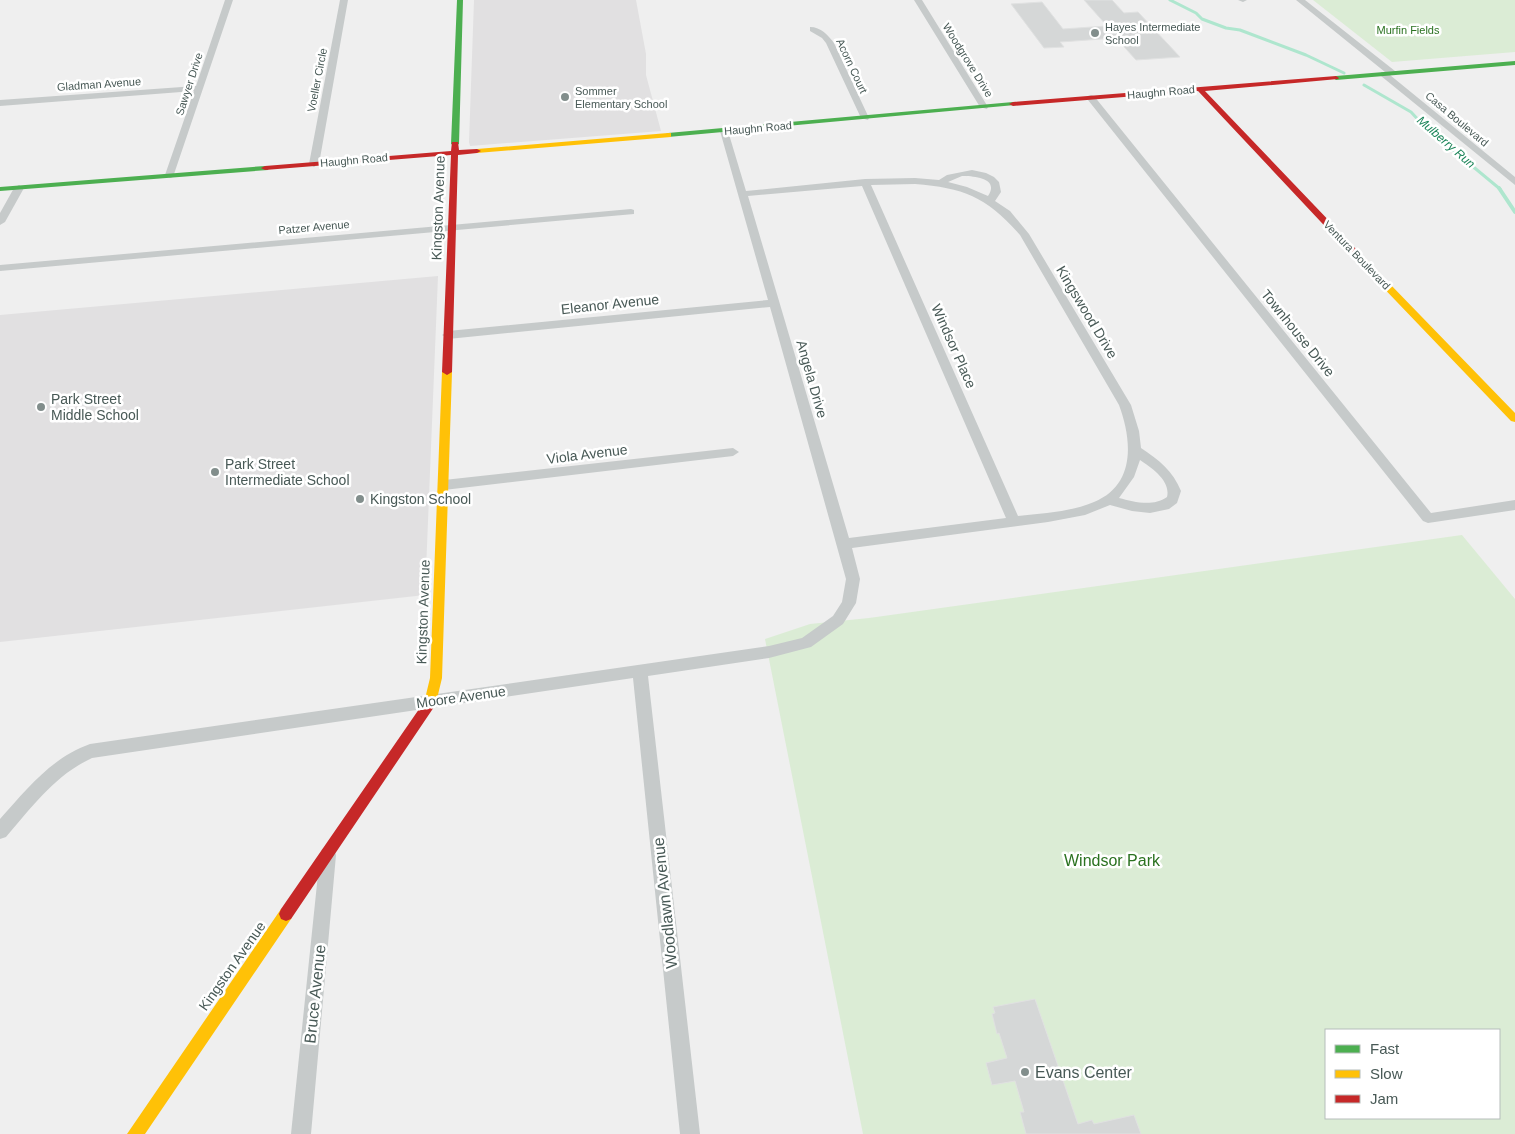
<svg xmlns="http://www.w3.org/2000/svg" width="1515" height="1134" font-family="Helvetica,sans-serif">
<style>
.education{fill:#e1e0e1}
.green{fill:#dbecd5;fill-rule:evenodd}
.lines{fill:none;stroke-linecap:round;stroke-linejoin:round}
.stream-far1{stroke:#aee6ce;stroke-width:3}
.stream{stroke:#aee6ce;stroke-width:4}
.building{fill:#d5d7d7;stroke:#e0e1e1}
.street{fill:#c6caca;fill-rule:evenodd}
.fast{fill:#4caf50;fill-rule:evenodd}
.slow{fill:#ffc107;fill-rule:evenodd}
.jam{fill:#c62828;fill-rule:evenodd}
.poi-dot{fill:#828e8c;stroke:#fff;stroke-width:2}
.labels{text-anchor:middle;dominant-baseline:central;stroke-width:5;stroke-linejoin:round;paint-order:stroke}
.far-poi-label{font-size:11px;fill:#485956;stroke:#fff;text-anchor:start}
.far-park-label{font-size:11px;fill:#2b7221;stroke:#fff}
.far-street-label{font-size:11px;fill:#485956;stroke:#fff}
.far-water-label{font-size:12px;font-style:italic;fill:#1a8458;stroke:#fff}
.street-label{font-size:14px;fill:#485956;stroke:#fff}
.poi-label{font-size:14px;fill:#485956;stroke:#fff;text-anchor:start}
.near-park-label{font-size:16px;fill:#2b7221;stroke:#fff}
.near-street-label{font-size:16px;fill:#485956;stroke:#fff}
.near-poi-label{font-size:16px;fill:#485956;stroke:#fff;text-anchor:start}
</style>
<rect width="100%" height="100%" fill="#efefef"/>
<path class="education" d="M 474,0 L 636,0 L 646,54 L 646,75 L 661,131 L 470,146 L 469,142 Z
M 438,276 L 425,595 L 0,642 L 0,315 Z"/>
<path class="green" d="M 1313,0 L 1515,0 L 1515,52 L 1392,62 Z
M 1462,535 L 1515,599 L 1515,1134 L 863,1134 L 765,639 L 810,624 L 869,618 ZM 1326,1030 L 1499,1030 L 1499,1118 L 1326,1118 Z"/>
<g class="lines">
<path class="stream-far1" d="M 1170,0 L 1196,13 L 1202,19 L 1226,28 L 1240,30 L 1306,55 L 1344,73
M 1364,85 L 1411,112 L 1424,126 L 1500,189"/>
<path class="stream" d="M 1499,188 L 1515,212"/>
</g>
<path class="building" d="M 1084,0 L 1112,0 L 1124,13 L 1138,12 L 1180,57 L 1136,60 L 1116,38 L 1060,42 L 1064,47 L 1044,48 L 1011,4 L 1042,2 L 1063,29 L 1107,26 Z
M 1035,999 L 1078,1124 L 1092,1120 L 1094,1124 L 1134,1115 L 1141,1134 L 1026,1134 L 1020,1112 L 1024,1112 L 1015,1081 L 992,1085 L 986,1063 L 1007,1058 L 999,1033 L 997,1034 L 992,1014 L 995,1013 L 993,1007 Z"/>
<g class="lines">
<path class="street" d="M 225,0 L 233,0 L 173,177 L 170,178 L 165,175 L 194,91 L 0,106 L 0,100 L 196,86 Z
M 340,0 L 348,0 L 319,164 L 314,167 L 309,164 Z
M 914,0 L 922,0 L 988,107 L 987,109 L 980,107 Z
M 1238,0 L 1247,0 L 1243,2 Z
M 1296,0 L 1305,0 L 1395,71 L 1395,75 L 1390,75 L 1515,177 L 1515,185 L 1381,76 L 1381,72 L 1385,72 Z
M 810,27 C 821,27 828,35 834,43 L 869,118 L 868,120 L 861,118 L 826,43 L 822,38 L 810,31 Z
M 1091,95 L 1094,96 L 1431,513 L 1515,500 L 1515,510 L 1428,523 L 1423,521 L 1088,100 L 1088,96 Z
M 724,128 L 728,131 L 746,191 L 865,179 L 915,178 L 939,180 L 947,175 L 972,170 L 986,173 L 994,177 L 999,182 L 1001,192 L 995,201 L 1010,211 L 1029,234 L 1131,405 L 1139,431 L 1141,448 C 1159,460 1173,471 1181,491 L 1177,503 L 1169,509 L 1150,513 L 1132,511 L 1110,505 L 1085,515 L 1048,522 L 852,548 L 860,579 L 856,603 L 843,624 L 811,647 L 769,658 L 648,676 L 700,1134 L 680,1134 L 633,678 L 92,758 C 55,775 32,807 6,837 L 0,839 L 0,819 C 27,789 51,758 90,744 L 769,646 L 802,638 L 833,616 L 842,602 L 846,579 L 770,307 L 448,339 L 442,335 L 448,331 L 768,300 L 720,131 ZM 962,176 C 974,176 1000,178 988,196 L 967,187 L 948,182 ZM 915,184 C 964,188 987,197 1020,235 L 1119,405 C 1132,440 1136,485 1094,502 C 1071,512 1043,513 1018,516 L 871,185 ZM 862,186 L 1006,518 L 849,538 L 748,196 ZM 1140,460 C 1152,468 1171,481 1167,497 C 1153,507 1134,502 1119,498 L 1134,477 Z
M 19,185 L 24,188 L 5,222 L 0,225 L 0,213 L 14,188 Z
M 631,209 L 634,210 L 634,214 L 0,271 L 0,265 Z
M 733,448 L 739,452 L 733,456 L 444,490 L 439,488 L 438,485 L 439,482 L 444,480 Z
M 328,847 L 334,849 L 336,855 L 311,1134 L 291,1134 L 320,855 L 322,849 Z"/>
<path class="fast" d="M 457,0 L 463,0 L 459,144 L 455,146 L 451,144 Z
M 1515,61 L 1515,65 L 1336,80 L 1333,78 L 1336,76 Z
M 1013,102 L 1017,104 L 1015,105 L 668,137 L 664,135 L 668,133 Z
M 265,166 L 269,168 L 268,170 L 0,191 L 0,187 Z"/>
<path class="slow" d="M 668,133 L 671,133 L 671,137 L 477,153 L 473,151 L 477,149 Z
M 1354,249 L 1357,250 L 1515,413 L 1515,422 L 1511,421 L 1351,254 L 1351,250 Z
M 447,369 L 452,372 L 442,678 L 436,703 L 434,707 L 430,708 L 426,707 L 424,703 L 430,678 L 442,372 Z
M 286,907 L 291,909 L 293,914 L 291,919 L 145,1134 L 127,1134 L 281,909 Z"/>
<path class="jam" d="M 1336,76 L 1339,78 L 1338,79 L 1205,91 L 1357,250 L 1357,254 L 1351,254 L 1198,91 L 1013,106 L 1009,104 L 1013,102 Z
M 452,142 L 458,142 L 459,150 L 477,149 L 481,151 L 477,153 L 458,155 L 452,372 L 447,375 L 442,372 L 451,155 L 265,170 L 261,168 L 265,166 L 451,151 Z
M 430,698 L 434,699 L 436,703 L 434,707 L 291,919 L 286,921 L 281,919 L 279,914 L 281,909 L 426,699 Z"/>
</g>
<g class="poi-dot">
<circle cx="1095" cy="33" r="5"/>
<circle cx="565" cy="97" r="5"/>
<circle cx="41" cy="407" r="5"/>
<circle cx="215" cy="472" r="5"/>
<circle cx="360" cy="499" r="5"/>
<circle cx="1025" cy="1072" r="5"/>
</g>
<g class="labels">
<g class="far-poi-label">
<text x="1105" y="27">Hayes Intermediate<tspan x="1105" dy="13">School</tspan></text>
<text x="575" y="91">Sommer<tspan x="575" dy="13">Elementary School</tspan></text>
</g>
<g class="far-park-label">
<text x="1408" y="30">Murfin Fields</text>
</g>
<g class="far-street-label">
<text transform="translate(968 60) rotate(58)">Woodgrove Drive</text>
<text transform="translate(852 66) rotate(65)">Acorn Court</text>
<text transform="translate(317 80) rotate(-79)">Voeller Circle</text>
<text transform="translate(99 84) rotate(-4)">Gladman Avenue</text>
<text transform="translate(189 84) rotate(-72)">Sawyer Drive</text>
<text transform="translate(1161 92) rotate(-5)">Haughn Road</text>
<text transform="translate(1457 119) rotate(40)">Casa Boulevard</text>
<text transform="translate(758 128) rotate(-5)">Haughn Road</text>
<text transform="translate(354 160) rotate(-5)">Haughn Road</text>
<text transform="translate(314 227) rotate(-5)">Patzer Avenue</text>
<text transform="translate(1357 255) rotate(46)">Ventura Boulevard</text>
</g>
<g class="far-water-label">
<text transform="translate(1446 142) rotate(41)">Mulberry Run</text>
</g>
<g class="street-label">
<text transform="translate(438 208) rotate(-88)">Kingston Avenue</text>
<text transform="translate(610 304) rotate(-6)">Eleanor Avenue</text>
<text transform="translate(1087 312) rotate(59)">Kingswood Drive</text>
<text transform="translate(1298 333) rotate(51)">Townhouse Drive</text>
<text transform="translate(954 346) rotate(66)">Windsor Place</text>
<text transform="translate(812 379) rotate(74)">Angela Drive</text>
<text transform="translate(587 454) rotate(-7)">Viola Avenue</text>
<text transform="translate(423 612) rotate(-88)">Kingston Avenue</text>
<text transform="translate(461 697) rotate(-8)">Moore Avenue</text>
<text transform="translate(232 966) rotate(-55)">Kingston Avenue</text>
</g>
<g class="poi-label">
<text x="51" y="399">Park Street<tspan x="51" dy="16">Middle School</tspan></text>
<text x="225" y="464">Park Street<tspan x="225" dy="16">Intermediate School</tspan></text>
<text x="370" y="499">Kingston School</text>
</g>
<g class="near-park-label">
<text x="1112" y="860">Windsor Park</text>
</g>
<g class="near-street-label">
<text transform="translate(665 903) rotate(-96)">Woodlawn Avenue</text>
<text transform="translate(315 994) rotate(-84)">Bruce Avenue</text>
</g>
<g class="near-poi-label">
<text x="1035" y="1072">Evans Center</text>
</g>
</g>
<rect x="1325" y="1029" width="175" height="90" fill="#ffffff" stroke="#b6bdbb"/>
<rect x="1335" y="1045" width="25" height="8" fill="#4caf50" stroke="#b6bdbb"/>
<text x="1370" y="1054" font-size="15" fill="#485956">Fast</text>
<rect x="1335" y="1070" width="25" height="8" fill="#ffc107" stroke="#b6bdbb"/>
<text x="1370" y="1079" font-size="15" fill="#485956">Slow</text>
<rect x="1335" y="1095" width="25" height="8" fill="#c62828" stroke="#b6bdbb"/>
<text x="1370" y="1104" font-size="15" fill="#485956">Jam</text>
</svg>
